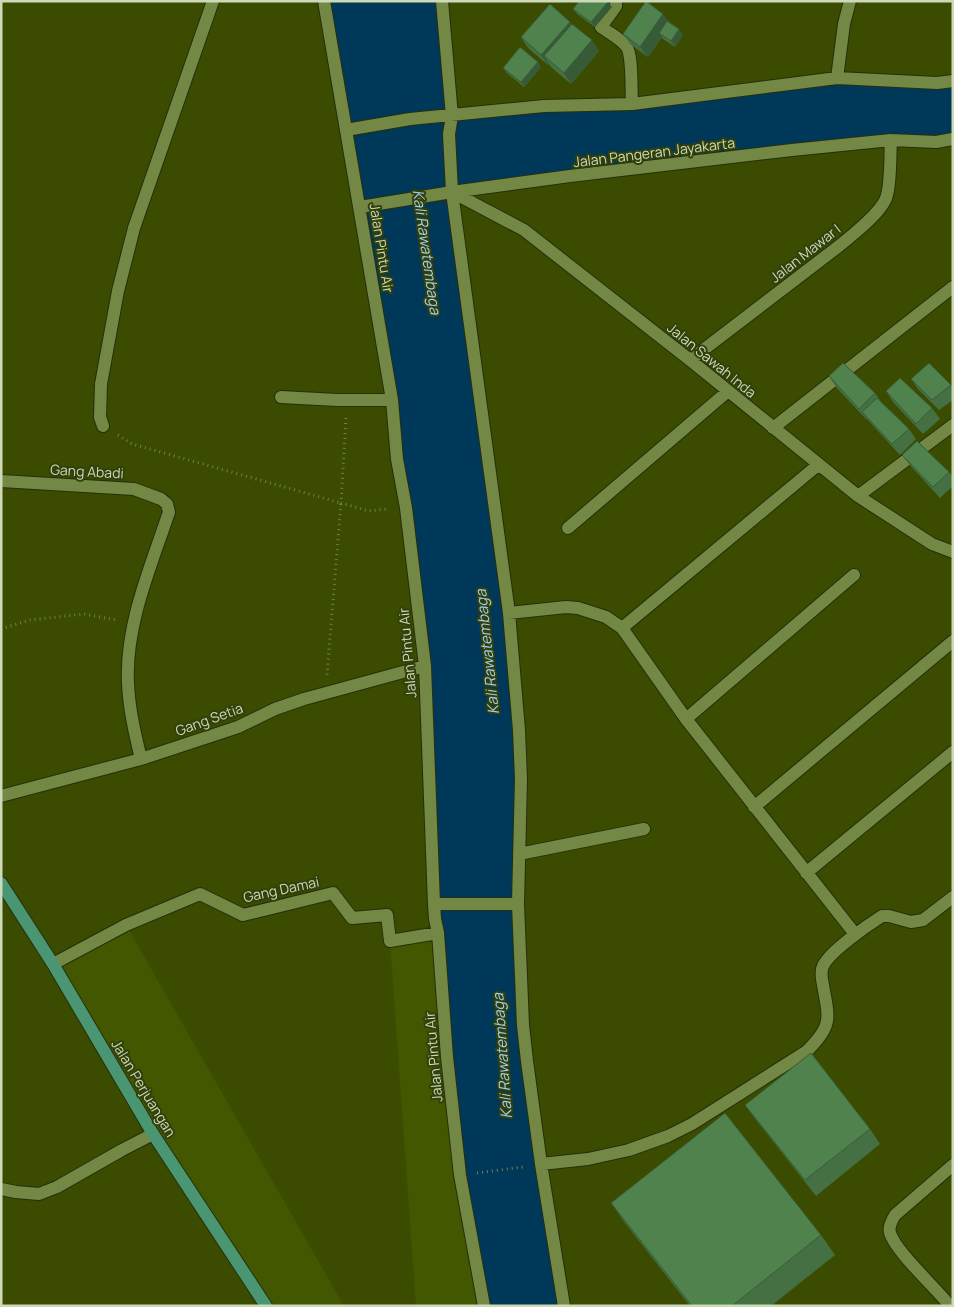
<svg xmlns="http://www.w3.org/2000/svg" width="954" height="1307" font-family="Manrope,sans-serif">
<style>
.built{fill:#435700}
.water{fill:#00385a}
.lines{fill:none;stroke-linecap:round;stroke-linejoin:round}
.minor-casing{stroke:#252f0c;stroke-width:14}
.major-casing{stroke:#252f0c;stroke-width:14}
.path{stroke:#708043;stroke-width:3;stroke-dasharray:1 4;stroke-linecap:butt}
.minor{stroke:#738845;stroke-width:12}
.major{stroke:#4a9673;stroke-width:12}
.wall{fill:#457043}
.shaded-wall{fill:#385b37}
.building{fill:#50824e;stroke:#385b37}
.labels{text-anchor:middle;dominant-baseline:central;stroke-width:4;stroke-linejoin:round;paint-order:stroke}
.street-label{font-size:14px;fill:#cddab7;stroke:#32400b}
.water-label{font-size:15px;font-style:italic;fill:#a5cff1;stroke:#32400b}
</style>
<rect width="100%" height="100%" fill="#3b4c00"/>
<path class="built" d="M 126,925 L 225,1098 L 344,1306 L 266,1306 L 53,964 Z
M 438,933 L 484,1306 L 416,1306 L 390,941 Z"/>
<path class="water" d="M 324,1 L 442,1 L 451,115 L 837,78 L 953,81 L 953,139 L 891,140 L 452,193 L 519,730 L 518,904 L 541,1164 L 565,1306 L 484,1306 L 447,1057 L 425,666 L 406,508 Z"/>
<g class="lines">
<g class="minor-casing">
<path id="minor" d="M 324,1 L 392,400 L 397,459 L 406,508 L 425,666 L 434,904 L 435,919 L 438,933 L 447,1057 L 460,1175 L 484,1306
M 442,1 L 452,116 L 449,134 L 452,192 L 509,613 L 519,730 L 521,779 L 518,904 L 523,1025 L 527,1061 L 541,1164 L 564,1306
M 616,1 L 616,6 L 601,27 C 609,33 620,38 626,46 C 633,54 631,91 632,104
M 837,78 L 844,24 L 850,1
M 346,130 L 410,119 L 544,106 L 632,104 L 837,78 L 937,83 L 953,81
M 452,192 L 524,230 L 690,360 L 858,496 L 932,544 L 953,552
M 360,207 L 452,192 L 570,176 L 792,150 L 891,140 L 936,142 L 953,139
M 690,360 L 839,246 C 851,236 884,211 887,195 C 891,180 890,156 891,140
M 281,397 L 337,400 L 392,400
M 103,426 L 100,417 L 101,384 L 118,291 L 134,228 L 213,1
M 773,428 L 953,287
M 1,481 L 134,489 L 161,499 L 167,504 L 169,512 C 151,566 125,625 128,683 C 129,709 135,734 141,759
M 858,496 L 953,425
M 568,528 L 727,392
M 509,613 L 566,607 L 578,608 L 606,617 L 622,628 L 686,719 L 855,934
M 622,628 L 818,465
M 686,719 L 854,575
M 1,796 L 141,759 L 238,727 L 275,709 L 304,699 L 425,666
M 754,807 L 953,641
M 519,854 L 644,829
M 806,873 L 953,752
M 434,904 L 518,904
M 53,964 L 126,925 L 200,894 L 243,915 L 333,893 L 352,918 L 387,915 L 390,941 L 438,933
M 541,1164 L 588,1159 L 629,1150 L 668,1136 L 692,1124 L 807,1051 C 833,1025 829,1019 823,985 C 822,979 820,972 823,966 C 830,951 868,925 882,916 L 889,916 L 911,922 L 923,920 L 953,897
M 1,1189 L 16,1192 L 39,1194 L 57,1187 L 122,1150 L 153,1134
M 950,1306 C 936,1288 896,1252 890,1233 C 888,1227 892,1220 895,1215 L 953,1165"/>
</g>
<g class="major-casing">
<path id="major" d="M 1,883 L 53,964 L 153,1134 L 266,1306"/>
</g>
<path class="path" d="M 346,418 L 341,503 L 368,511 L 388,509
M 118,435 L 132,444 L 341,503 L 327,675
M 1,629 L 30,620 L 84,614 L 116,620
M 477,1173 L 523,1167"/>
<use href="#minor" class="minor"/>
<use href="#major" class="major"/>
</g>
<path class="wall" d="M 612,7 L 595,27 L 577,14 L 573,9 Z
M 670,23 L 683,35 L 675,47 L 663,39 L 662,37 L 648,57 L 630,44 L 623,34 Z
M 571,24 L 599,51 L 571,84 L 551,67 L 549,64 L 548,65 L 528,48 L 521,37 Z
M 541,67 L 524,87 L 507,73 L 503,68 Z
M 829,376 L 875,393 L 882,403 L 909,429 L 916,439 L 900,455 L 867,419 L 866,419 L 836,387 Z
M 911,379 L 951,385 L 953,387 L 953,400 L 939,410 L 918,389 Z
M 886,391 L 932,408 L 940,419 L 923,434 L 893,402 Z
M 902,455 L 949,472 L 953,477 L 953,486 L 940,498 L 910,465 Z
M 745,1105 L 870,1129 L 880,1144 L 816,1196 L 756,1120 Z
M 611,1203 L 821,1235 L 835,1255 L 771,1306 L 690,1306 L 625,1223 Z"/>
<path class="shaded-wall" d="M 608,2 L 612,7 L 595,27 L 591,22 Z
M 663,14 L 671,24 L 659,33 L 662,37 L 648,57 L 640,47 Z
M 570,22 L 577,32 L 544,56 L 549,64 L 548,65 L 541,55 Z
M 679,29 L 683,35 L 675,47 L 671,41 Z
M 592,40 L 599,51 L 571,84 L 564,73 Z
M 538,62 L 541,67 L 524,87 L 521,82 Z"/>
<path class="building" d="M 579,1 L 607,1 L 608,2 L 591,22 L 573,9 Z
M 646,1 L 663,14 L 640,47 L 623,34 Z
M 550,4 L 570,22 L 541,55 L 521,37 Z
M 667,21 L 679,29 L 671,41 L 659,33 Z
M 572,24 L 592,40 L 564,73 L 544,56 Z
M 520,47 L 538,62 L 521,82 L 503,68 Z
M 843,363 L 875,393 L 859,409 L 829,376 Z
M 929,363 L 951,385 L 932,400 L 911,379 Z
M 900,378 L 932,408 L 916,424 L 886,391 Z
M 877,398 L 909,429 L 892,444 L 862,412 Z
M 917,441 L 949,472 L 933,487 L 902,455 Z
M 811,1053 L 870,1129 L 805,1180 L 745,1105 Z
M 725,1113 L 821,1235 L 732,1306 L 692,1306 L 611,1203 Z"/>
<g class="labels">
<g class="street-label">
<text transform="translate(654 152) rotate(-7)">Jalan Pangeran Jayakarta</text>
<text transform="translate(382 248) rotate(81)">Jalan Pintu Air</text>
<text transform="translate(805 253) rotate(-38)">Jalan Mawar I</text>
<text transform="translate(712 360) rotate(39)">Jalan Sawah Inda</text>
<text transform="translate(87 471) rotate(3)">Gang Abadi</text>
<text transform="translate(407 653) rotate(-95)">Jalan Pintu Air</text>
<text transform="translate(209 719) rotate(-20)">Gang Setia</text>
<text transform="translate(281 889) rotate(-12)">Gang Damai</text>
<text transform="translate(433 1057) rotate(-95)">Jalan Pintu Air</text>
<text transform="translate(144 1088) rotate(59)">Jalan Perjuangan</text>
</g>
<g class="water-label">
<text transform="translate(427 252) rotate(82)">Kali Rawatembaga</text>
<text transform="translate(487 652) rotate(-96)">Kali Rawatembaga</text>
<text transform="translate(502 1056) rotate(-94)">Kali Rawatembaga</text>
</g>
</g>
<rect width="954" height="1307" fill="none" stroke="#cddab7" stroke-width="5"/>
</svg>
